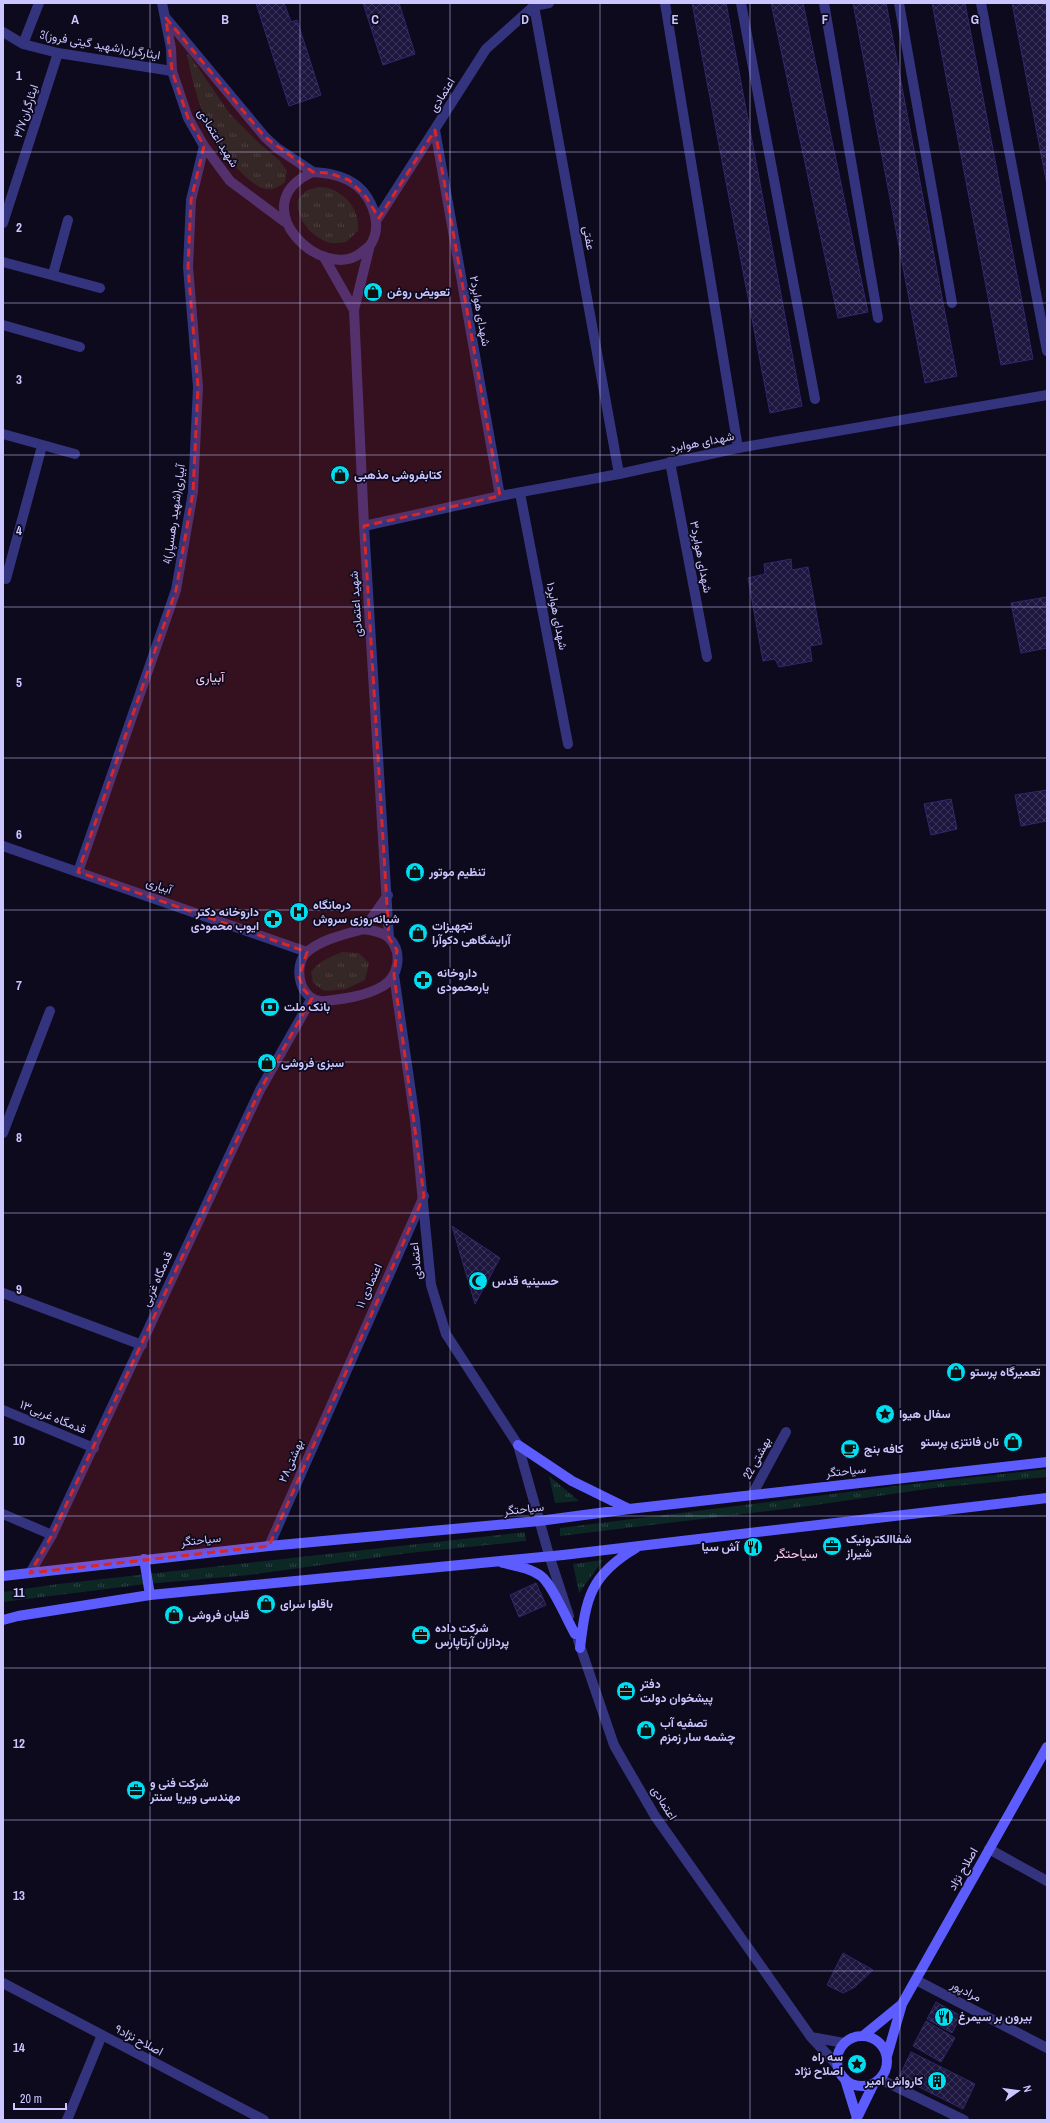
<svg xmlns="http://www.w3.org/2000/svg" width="1050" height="2123" font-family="'Archivo Narrow',Vazirmatn,sans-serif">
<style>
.grass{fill:url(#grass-tufts)}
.building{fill:url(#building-cross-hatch);stroke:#32276b}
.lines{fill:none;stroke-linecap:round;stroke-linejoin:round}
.minor{stroke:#34337e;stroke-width:10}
.tertiary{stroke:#34337e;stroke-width:10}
.secondary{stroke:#5d5dff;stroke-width:10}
.marked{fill:#d62828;fill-opacity:0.2;stroke:#d62828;stroke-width:3;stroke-dasharray:8 5;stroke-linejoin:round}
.grid{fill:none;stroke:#cbc6ff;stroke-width:1;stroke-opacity:0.55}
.labels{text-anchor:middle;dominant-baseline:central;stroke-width:3.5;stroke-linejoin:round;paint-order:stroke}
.street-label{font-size:12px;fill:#cbc6ff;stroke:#0d0a1d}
.poi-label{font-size:12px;font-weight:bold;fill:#cbc6ff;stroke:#0d0a1d;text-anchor:start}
.neighbourhood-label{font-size:13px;fill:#ffc8ec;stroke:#0d0a1d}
.grid-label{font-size:13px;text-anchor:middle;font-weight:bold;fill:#cbc6ff;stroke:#0d0a1d;stroke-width:3.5;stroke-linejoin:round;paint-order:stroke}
</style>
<defs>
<pattern id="grass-tufts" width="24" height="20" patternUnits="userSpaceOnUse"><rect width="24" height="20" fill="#0d2725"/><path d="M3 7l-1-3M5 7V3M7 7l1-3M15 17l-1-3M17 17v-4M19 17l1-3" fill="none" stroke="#2f4546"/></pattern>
<pattern id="building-cross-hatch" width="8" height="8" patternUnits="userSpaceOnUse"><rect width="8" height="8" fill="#1d163e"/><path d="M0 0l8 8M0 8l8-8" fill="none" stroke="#3c365b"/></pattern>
</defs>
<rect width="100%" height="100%" fill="#0d0a1d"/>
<path class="grass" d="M 189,54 L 230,114 L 258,142 L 280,161 L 287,171 L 285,182 C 270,195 259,189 246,177 C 236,167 224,157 217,145 C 202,118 193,85 187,55 Z
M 319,187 C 341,187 361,208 358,231 L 346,242 C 340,243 333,244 327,242 C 310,235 295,218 298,199 L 307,190 Z
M 342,952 L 359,953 L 369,963 L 365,980 L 346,989 L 324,991 L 313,983 L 311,972 C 319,961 330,957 342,952 Z
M 1047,1469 L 1047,1477 L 934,1488 L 801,1507 L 560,1536 L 560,1528 L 904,1485 Z
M 549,1476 L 579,1501 L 555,1503 Z
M 525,1532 L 526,1541 L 409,1553 L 249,1575 L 146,1584 L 3,1602 L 3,1592 L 58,1584 Z
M 603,1560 L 579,1593 L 573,1564 Z"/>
<path class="building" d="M 256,3 L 284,3 L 291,22 L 297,20 L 321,95 L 289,106 Z
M 363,3 L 399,3 L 415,54 L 383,65 Z
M 692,3 L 726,3 L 802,406 L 770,413 Z
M 771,3 L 803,3 L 868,312 L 838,318 Z
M 853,3 L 886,3 L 957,376 L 925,383 Z
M 932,3 L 965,3 L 1033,359 L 1001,365 Z
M 1012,3 L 1046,3 L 1047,9 L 1047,185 Z
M 791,559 L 792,570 L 808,567 L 822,644 L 810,646 L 812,661 L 779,667 L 775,659 L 763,661 L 748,578 L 765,574 L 764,564 Z
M 1047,597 L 1047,648 L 1021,653 L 1011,603 Z
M 1047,790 L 1047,821 L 1021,826 L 1015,795 Z
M 951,799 L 957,829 L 931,835 L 924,804 Z
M 452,1226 L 500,1258 L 475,1304 Z
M 536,1583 L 546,1605 L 519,1617 L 510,1595 Z
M 843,1953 L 873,1970 L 855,1987 L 843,1993 L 827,1985 Z
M 936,2002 L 961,2016 L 952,2033 L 927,2019 Z
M 926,2021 L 955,2038 L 941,2062 L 913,2046 Z
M 911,2052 L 975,2084 L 963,2109 L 899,2077 Z"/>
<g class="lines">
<path class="minor" d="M 665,3 L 738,448
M 741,3 L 815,399
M 824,3 L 878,318
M 899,3 L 952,303
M 981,3 L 1047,351
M 534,6 L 619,474
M 3,32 L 23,44 L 58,53 L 172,71
M 23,44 L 39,3
M 435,130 L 500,496
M 3,223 L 58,53
M 3,262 L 100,288
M 53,274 L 68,220
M 3,325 L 80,347
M 3,434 L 75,454
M 670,462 L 707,657
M 520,493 L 568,744
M 6,579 L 42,446
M 78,872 L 176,590 L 193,492 L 198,387 L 188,267 L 191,200 L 204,146
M 3,1133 L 50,1011
M 3,1293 L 142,1345
M 3,1410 L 94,1448
M 752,1495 L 786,1432
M 3,1514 L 52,1535
M 269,1546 L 424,1196
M 880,2079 L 964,2120
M 67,2120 L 102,2035"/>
<path class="tertiary" d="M 162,3 L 171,48 L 172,71 L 188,118 L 204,146 L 230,181 L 285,222
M 166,18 L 265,137 L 277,148 L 313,172
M 313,172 C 325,173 336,174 348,180 C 370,191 384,222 371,244 C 369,247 364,250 362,252 C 323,285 240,204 313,172 Z
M 376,221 L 486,49 L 534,6 L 549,3
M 370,245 L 354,310 L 364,526 L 389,938
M 325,259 L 354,310
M 364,526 L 500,496 L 619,474 L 738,448 L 1047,395
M 3,846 L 307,952
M 364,929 C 373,931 383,932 389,938 C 403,952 399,976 383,986 C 366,996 344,999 325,1001 C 300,1004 291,965 308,951 C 323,939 345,934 364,929 Z
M 364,929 L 388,895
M 394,975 L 415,1120 L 431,1285 L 446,1334 L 518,1445 L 549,1555 L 569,1616
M 30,1573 L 52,1535 L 260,1090 L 312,998
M 578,1640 L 614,1745 L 623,1761 L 655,1816 L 811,2037 L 837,2065
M 989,1849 L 1047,1881
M 916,1980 L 1047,2048
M 3,1983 L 264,2120
M 811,2037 L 844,2043"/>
<path class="secondary" d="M 518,1445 L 572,1481 L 629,1509
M 144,1559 L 150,1595
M 503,1563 C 516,1566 530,1568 541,1576 C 552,1584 567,1620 575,1634
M 3,1576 L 269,1546 L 539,1521 L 629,1509 L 1047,1462
M 3,1620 L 18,1616 L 150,1595 L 563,1555 L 1047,1498
M 580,1648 C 586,1598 590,1575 636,1548
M 864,2035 L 902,2004
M837 2061a25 25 0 1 1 50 0a25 25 0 1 1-50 0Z
M 887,2056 L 902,2004 L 1047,1747
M 845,2079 L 857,2118
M 856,2120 L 874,2083"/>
</g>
<path class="marked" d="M 166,18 L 265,137 L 313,172 L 329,173 L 349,180 L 366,197 L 379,218 L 435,130 L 500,496 L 364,526 L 389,938 L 397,950 L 394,975 L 424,1196 L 269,1546 L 30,1573 L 52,1535 L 260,1090 L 312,998 L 304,990 L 299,977 L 307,952 L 78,872 L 176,590 L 193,492 L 198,387 L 188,267 L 191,200 L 204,146 L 188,118 L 172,71 Z"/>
<path class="grid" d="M 150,3 L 150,2120M 300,3 L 300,2120M 450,3 L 450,2120M 600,3 L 600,2120M 750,3 L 750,2120M 900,3 L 900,2120M 3,152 L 1047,152M 3,303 L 1047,303M 3,455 L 1047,455M 3,607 L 1047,607M 3,758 L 1047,758M 3,910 L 1047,910M 3,1062 L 1047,1062M 3,1213 L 1047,1213M 3,1365 L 1047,1365M 3,1516 L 1047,1516M 3,1668 L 1047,1668M 3,1820 L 1047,1820M 3,1971 L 1047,1971"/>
<defs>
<g id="shop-disc" transform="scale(1)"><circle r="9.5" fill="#00dff1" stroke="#0d0a1d"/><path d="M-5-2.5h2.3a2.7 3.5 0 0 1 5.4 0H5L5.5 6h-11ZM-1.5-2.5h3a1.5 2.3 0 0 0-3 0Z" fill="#111"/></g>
<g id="hospital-disc" transform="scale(1)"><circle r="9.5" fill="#00dff1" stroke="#0d0a1d"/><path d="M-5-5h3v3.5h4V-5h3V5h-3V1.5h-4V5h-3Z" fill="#111"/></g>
<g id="pharmacy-disc" transform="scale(1)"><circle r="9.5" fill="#00dff1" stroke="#0d0a1d"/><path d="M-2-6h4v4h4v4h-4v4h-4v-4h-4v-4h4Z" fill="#111"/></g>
<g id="bank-disc" transform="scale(1)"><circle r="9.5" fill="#00dff1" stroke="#0d0a1d"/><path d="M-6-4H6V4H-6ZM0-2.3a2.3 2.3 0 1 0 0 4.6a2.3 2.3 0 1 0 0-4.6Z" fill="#111"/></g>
<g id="mosque-disc" transform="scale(1)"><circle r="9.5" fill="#00dff1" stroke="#0d0a1d"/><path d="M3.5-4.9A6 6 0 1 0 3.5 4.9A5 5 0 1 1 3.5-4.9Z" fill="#111"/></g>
<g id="sight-disc" transform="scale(1)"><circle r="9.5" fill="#00dff1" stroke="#0d0a1d"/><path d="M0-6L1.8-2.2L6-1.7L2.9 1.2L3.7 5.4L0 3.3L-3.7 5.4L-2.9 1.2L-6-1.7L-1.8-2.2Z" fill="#111"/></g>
<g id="cafe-disc" transform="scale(1)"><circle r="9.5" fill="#00dff1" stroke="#0d0a1d"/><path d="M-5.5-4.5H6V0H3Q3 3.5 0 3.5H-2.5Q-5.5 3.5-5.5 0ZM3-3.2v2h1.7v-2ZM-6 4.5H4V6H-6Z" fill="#111"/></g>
<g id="office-disc" transform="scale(1)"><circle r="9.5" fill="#00dff1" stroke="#0d0a1d"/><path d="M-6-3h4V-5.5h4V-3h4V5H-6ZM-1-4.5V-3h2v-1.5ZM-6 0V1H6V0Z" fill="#111"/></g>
<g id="restaurant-disc" transform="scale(1)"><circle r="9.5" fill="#00dff1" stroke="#0d0a1d"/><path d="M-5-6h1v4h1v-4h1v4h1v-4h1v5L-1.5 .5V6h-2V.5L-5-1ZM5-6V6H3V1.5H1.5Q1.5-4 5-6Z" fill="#111"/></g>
<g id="building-disc" transform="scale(1)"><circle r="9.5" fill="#00dff1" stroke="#0d0a1d"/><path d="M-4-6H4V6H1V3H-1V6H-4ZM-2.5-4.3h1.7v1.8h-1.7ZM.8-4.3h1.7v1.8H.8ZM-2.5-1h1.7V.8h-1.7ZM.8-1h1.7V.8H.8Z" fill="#111"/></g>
</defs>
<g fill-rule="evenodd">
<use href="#shop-disc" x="373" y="292"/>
<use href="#shop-disc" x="340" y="475"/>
<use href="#shop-disc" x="415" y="872"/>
<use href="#hospital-disc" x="299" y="912"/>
<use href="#pharmacy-disc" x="273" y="919"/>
<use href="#shop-disc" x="418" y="933"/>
<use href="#pharmacy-disc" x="423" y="980"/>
<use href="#bank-disc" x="270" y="1007"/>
<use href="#shop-disc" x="267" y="1063"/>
<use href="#mosque-disc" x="478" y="1281"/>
<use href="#shop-disc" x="956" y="1372"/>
<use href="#sight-disc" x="885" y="1414"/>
<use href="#shop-disc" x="1013" y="1442"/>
<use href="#cafe-disc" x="850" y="1449"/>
<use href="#office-disc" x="832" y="1546"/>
<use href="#restaurant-disc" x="753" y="1547"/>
<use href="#shop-disc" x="266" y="1604"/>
<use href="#shop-disc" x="174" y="1615"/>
<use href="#office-disc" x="421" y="1635"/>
<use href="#office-disc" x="626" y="1691"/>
<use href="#shop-disc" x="646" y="1730"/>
<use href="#office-disc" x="136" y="1790"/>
<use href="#restaurant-disc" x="944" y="2017"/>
<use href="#sight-disc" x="857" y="2064"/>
<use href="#building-disc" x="937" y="2081"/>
</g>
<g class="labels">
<g class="street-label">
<text transform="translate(100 45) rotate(10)">3ایثارگران(شهید گیتی فروز)</text>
<text transform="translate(442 95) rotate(-58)">اعتمادی</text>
<text transform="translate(26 111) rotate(-72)">ایثارگران۳/۷</text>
<text transform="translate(218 138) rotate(58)">شهید اعتمادی</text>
<text transform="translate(589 238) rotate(80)">عفتی</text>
<text transform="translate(480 311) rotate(80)">شهدای هوابرد۲</text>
<text transform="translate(702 442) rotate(-11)">شهدای هوابرد</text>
<text transform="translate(174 514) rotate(-82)">4آبیاری(شهید رهسپار)</text>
<text transform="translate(701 557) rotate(79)">۳شهدای هوابرد</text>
<text transform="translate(356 604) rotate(-94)">شهید اعتمادی</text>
<text transform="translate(557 616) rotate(79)">شهدای هوابرد۱</text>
<text transform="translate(159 886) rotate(19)">آبیاری</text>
<text transform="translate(416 1261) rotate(-96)">اعتمادی</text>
<text transform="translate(157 1279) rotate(-66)">قدمگاه غربی</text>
<text transform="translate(369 1286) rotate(-66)">۱۱ اعتمادی</text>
<text transform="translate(53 1417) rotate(22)">قدمگاه غربی۱۳</text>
<text transform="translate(757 1458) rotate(-62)">22 بهشتی</text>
<text transform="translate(291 1461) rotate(-67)">۲۸بهشتی</text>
<text transform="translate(846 1471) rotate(-6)">سیاحتگر</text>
<text transform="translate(524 1509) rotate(-6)">سیاحتگر</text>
<text transform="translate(201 1540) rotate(-6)">سیاحتگر</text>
<text transform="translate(664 1803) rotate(58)">اعتمادی</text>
<text transform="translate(963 1869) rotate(-60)">اصلاح نژاد</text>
<text transform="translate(966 1991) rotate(27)">مرادپور</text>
<text transform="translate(139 2040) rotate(28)">اصلاح نژاد۹</text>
</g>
<g class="poi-label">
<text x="387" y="292">تعویض روغن</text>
<text x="354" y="475">کتابفروشی مذهبی</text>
<text x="429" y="872">تنظیم موتور</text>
<text x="313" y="905">درمانگاه<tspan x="313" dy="14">شبانه‌روزی سروش</tspan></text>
<text x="259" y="912" text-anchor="end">داروخانه دکتر<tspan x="259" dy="14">ایوب محمودی</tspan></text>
<text x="432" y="926">تجهیزات<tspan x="432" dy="14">آرایشگاهی دکوآرا</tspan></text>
<text x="437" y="973">داروخانه<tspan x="437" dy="14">یارمحمودی</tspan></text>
<text x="284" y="1007">بانک ملت</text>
<text x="281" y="1063">سبزی فروشی</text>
<text x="492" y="1281">حسینیه قدس</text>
<text x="970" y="1372">تعمیرگاه پرستو</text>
<text x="899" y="1414">سفال هیوا</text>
<text x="999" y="1442" text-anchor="end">نان فانتزی پرستو</text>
<text x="864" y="1449">کافه بنج</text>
<text x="846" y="1539">شفاالکترونیک<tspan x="846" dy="14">شیراز</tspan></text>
<text x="739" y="1547" text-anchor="end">آش سیا</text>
<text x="280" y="1604">باقلوا سرای</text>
<text x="188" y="1615">قلیان فروشی</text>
<text x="435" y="1628">شرکت داده<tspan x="435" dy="14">پردازان آرتاپارس</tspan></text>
<text x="640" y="1684">دفتر<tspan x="640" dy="14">پیشخوان دولت</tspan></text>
<text x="660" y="1723">تصفیه آب<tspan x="660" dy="14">چشمه سار زمزم</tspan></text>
<text x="150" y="1783">شرکت فنی و<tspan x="150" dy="14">مهندسی ویریا سنتر</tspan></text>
<text x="958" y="2017">بیرون بر سیمرغ</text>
<text x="843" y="2057" text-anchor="end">سه راه<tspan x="843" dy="14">اصلاح نژاد</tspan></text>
<text x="923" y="2081" text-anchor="end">کارواش امیر</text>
</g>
<g class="neighbourhood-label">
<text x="210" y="677">آبیاری</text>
<text x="796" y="1553">سیاحتگر</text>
</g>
</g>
<g class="grid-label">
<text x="75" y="24">A</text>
<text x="225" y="24">B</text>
<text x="375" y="24">C</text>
<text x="525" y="24">D</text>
<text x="675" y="24">E</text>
<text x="825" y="24">F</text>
<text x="975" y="24">G</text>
<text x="19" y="80">1</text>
<text x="19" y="232">2</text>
<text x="19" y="384">3</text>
<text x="19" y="535">4</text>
<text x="19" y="687">5</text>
<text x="19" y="839">6</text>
<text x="19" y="990">7</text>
<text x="19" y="1142">8</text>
<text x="19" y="1294">9</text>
<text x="19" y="1445">10</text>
<text x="19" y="1597">11</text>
<text x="19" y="1748">12</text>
<text x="19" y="1900">13</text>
<text x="19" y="2052">14</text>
</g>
<rect width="1050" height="2123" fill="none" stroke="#cbc6ff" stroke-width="8"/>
<g transform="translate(1018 2091) rotate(76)" stroke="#0d0a1d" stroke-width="3" paint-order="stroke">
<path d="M0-3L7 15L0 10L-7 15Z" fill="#cbc6ff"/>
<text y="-6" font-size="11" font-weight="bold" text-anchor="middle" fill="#cbc6ff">N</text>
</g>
<path d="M14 2103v6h52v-6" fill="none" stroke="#cbc6ff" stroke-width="2"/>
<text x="20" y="2103" font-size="12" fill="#cbc6ff" stroke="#0d0a1d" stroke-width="3" paint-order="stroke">20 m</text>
</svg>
